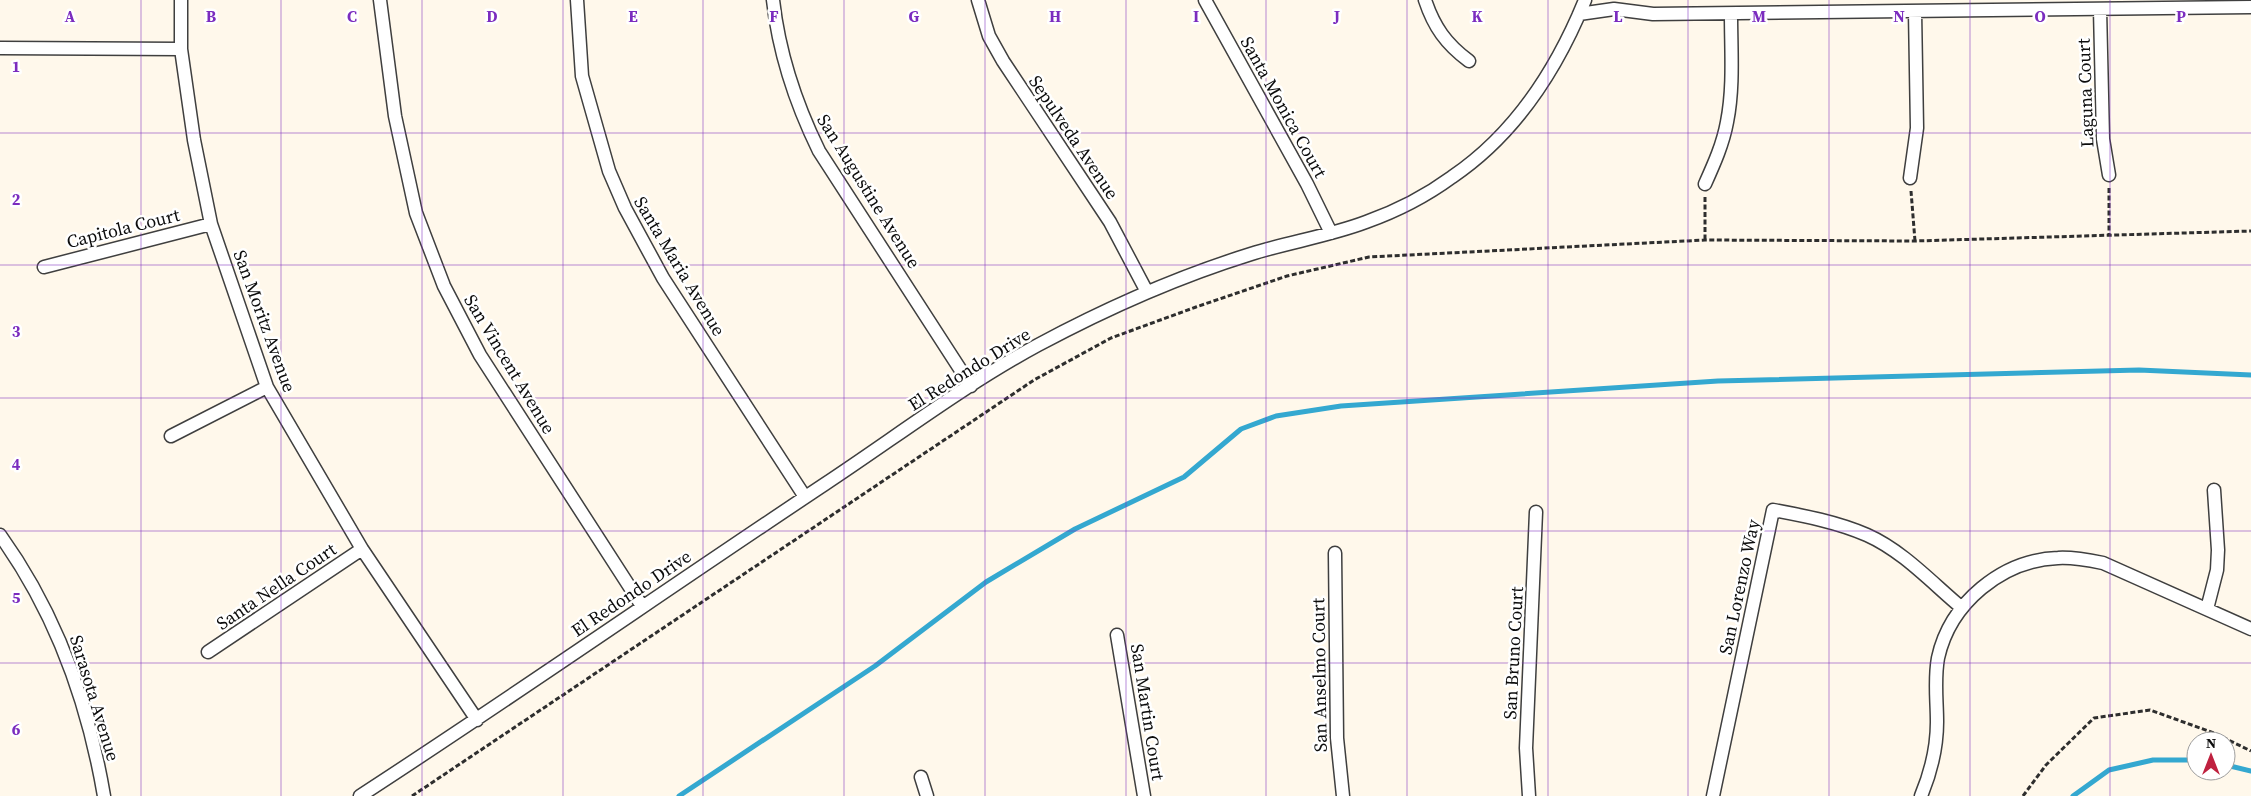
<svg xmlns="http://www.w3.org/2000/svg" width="2251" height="796" font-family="'Source Serif 4',serif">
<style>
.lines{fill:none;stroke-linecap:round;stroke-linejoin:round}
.stream{stroke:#34a8d0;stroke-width:5}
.street-casing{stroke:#3f3f3f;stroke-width:15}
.path{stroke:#2e2e2e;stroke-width:3;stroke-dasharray:5 2.5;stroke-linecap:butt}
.street{stroke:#fff;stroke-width:12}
.grid{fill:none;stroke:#7b2cbf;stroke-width:1;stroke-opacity:0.55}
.labels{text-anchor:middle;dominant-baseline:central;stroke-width:5;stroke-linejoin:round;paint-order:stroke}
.street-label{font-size:18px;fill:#0c0c0c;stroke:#fff}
.grid-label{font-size:16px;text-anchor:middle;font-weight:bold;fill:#7b2cbf;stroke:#fff;stroke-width:5;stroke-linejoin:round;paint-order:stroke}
</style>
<rect width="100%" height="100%" fill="#fff8eb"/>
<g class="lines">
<path class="stream" d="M 2226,765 L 2251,771
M 679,796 L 875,666 L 986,582 L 1075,529 L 1184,477 L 1241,429 L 1276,416 L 1341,406 L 1718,381 L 2139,370 L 2251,375
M 2073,796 L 2109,770 L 2153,760 L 2196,760"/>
<g class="street-casing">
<path id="street" d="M 181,0 L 181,49 L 194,140 L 211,224 L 267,387 L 362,549 L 477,720
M 380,0 L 395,116 L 416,213 L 444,286 L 480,355 L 642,606
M 577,0 L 582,76 L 609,171 L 625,208 L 663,278 L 805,497
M 773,0 C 779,54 795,102 819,151 L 971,386
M 978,0 L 989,36 L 1003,61 L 1110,222 L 1147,292
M 1205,0 L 1307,184 L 1331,233
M 1425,0 C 1434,27 1446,44 1469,61
M 2100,9 L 2103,139 L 2109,175
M 1579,14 L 1614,9 L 1653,14 L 2251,7
M 0,48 L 181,49
M 1910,178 L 1917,128 L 1915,11
M 1705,184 C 1714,164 1723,144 1727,122 C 1734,87 1731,50 1731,14
M 44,267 L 211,224
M 171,436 L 267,387
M 0,535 C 56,613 88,702 104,796
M 1335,553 L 1337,738 L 1343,796
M 2207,609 L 2217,570 L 2218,550 L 2214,490
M 1117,635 L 1144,796
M 208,652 L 362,549
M 921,777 L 927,796
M 360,796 C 517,694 670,587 825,484 C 896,437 964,385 1038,345 C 1107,308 1177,277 1251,254 C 1289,242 1329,236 1366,222 C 1397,211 1426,196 1452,177 C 1514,135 1557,69 1585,0
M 1529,796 L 1526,748 L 1536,512
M 1713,796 L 1773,510 C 1805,516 1837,522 1867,535 C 1903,551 1932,583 1962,608
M 1921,796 C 1931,772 1937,748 1937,722 C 1937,700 1934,680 1938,658 C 1950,603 2002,560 2058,558 C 2073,557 2088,560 2103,563 L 2251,629"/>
</g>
<path class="path" d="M 2109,188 L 2109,236
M 1911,191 L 1915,241
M 1705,197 L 1705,240
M 412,796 L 1034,380 L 1111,338 L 1196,307 L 1287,276 L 1369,257 L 1705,240 L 1915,241 L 2251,231
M 2023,796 L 2046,765 L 2094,718 L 2150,710 L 2214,733 L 2251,751"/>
<use href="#street" class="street"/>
</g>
<path class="grid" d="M 141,0 L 141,796M 281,0 L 281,796M 422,0 L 422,796M 563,0 L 563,796M 703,0 L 703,796M 844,0 L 844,796M 985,0 L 985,796M 1126,0 L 1126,796M 1266,0 L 1266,796M 1407,0 L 1407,796M 1548,0 L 1548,796M 1688,0 L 1688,796M 1829,0 L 1829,796M 1970,0 L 1970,796M 2110,0 L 2110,796M 0,133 L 2251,133M 0,265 L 2251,265M 0,398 L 2251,398M 0,531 L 2251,531M 0,663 L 2251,663"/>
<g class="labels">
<g class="street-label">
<text transform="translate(2085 93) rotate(-92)">Laguna Court</text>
<text transform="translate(1284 107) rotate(61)">Santa Monica Court</text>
<text transform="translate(1074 137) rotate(56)">Sepulveda Avenue</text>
<text transform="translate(869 191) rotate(58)">San Augustine Avenue</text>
<text transform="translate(123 228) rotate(-14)">Capitola Court</text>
<text transform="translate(680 266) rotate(59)">Santa Maria Avenue</text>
<text transform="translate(265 321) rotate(70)">San Moritz Avenue</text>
<text transform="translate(510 364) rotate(59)">San Vincent Avenue</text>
<text transform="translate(969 369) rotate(-32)">El Redondo Drive</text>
<text transform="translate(276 586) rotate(-34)">Santa Nella Court</text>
<text transform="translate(1739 587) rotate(-78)">San Lorenzo Way</text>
<text transform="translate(631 593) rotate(-34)">El Redondo Drive</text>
<text transform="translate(1513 653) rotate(-87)">San Bruno Court</text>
<text transform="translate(1319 675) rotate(-91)">San Anselmo Court</text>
<text transform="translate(95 698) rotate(73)">Sarasota Avenue</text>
<text transform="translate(1148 712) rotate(81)">San Martin Court</text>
</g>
</g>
<g class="grid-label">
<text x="70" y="22">A</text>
<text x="211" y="22">B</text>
<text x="352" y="22">C</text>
<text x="492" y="22">D</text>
<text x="633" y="22">E</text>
<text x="774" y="22">F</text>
<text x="914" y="22">G</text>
<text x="1055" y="22">H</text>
<text x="1196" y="22">I</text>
<text x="1337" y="22">J</text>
<text x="1477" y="22">K</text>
<text x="1618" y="22">L</text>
<text x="1759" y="22">M</text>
<text x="1899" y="22">N</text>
<text x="2040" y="22">O</text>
<text x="2181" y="22">P</text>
<text x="16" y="72">1</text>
<text x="16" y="205">2</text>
<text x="16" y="337">3</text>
<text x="16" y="470">4</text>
<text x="16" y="603">5</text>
<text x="16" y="735">6</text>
</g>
<g transform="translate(2211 756)"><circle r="24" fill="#ffffff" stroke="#9e9e9e"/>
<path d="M0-4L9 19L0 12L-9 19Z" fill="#bf213f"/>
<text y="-8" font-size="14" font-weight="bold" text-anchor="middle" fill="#0c0c0c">N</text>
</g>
</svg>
